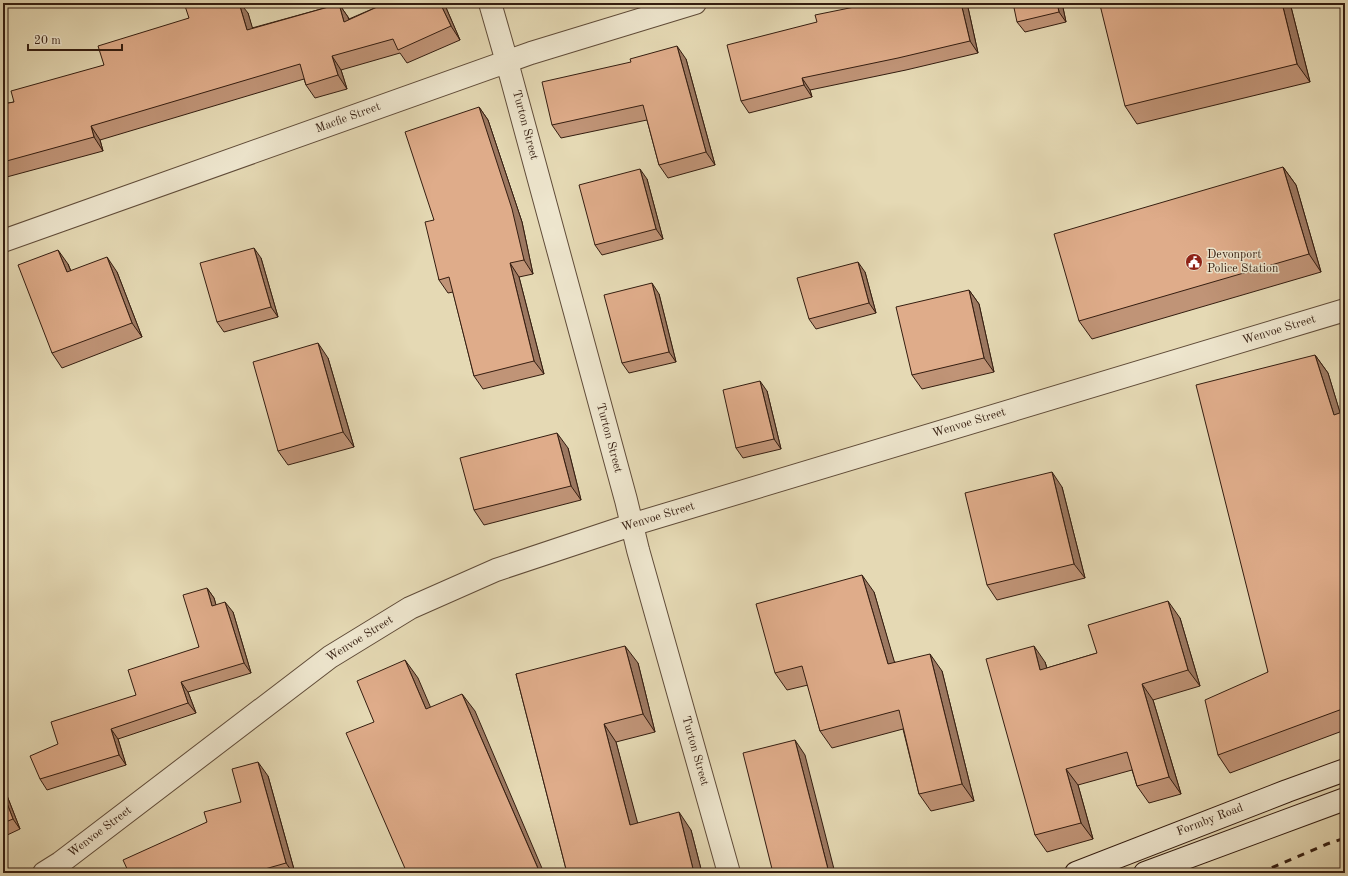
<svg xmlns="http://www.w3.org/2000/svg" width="1348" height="876" font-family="'Old Standard TT',serif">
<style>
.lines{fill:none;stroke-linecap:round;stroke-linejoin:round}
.minor-casing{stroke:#604c39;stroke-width:24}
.secondary-casing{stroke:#341d10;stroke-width:24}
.minor{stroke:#eee6ce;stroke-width:22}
.secondary{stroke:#eee6ce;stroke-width:22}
.rail{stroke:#341d10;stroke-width:3;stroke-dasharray:7 7;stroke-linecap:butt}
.wall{fill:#c09477;stroke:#341d10}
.shaded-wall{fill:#9c7861;stroke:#341d10}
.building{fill:#dfac8a;stroke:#341d10}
.labels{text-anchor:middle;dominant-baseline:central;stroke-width:3;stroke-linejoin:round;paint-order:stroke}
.street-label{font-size:12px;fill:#341d10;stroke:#eee6ce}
.poi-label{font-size:12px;fill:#341d10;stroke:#eee6ce;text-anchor:start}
</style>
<rect width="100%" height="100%" fill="#e5d9b4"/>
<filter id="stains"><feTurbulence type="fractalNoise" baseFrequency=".005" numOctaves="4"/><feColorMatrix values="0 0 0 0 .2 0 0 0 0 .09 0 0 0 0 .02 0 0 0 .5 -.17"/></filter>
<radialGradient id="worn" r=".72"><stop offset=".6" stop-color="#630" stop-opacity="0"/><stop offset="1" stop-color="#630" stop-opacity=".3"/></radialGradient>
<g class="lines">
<g class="minor-casing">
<path id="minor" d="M 490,3 L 507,62 L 626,500 L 638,550 L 729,873
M 3,241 L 531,53 L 695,3
M 44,873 L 60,863 L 330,657 L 410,608 L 496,570 L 631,525 L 1345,310"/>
</g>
<g class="secondary-casing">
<path id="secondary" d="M 1076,873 L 1287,791 L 1345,770
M 1145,873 L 1345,799"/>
</g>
<use href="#minor" class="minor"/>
<use href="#secondary" class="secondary"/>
<path class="rail" d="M 1259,873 L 1327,844 L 1345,838"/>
</g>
<path class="wall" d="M 386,3 L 444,3 L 460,40 L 407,63 L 400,53 L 341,70 L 347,89 L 315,98 L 306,85 L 304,79 L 100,140 L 103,151 L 3,178 L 3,104 L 14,102 L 104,65 L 189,18 L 225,4 L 248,13 L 252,28 L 339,4 L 348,17 L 349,19 Z
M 874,3 L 967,3 L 978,53 L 906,70 L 810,90 L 812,97 L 749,113 L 741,101 L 817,22 Z
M 1062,3 L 1066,22 L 1025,32 L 1017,22 Z
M 1290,3 L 1310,82 L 1137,124 L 1125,106 Z
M 686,59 L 715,165 L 668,178 L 659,165 L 647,120 L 561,138 L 552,125 Z
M 479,107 L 488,120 L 522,222 L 533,274 L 519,277 L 544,374 L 483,389 L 474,376 L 453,292 L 448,293 L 439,280 L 434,220 Z
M 1283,167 L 1296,185 L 1321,272 L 1092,339 L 1079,321 Z
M 647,179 L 663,239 L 602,255 L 595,245 Z
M 261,258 L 278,317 L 224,332 L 217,322 Z
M 68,264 L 71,271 L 117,272 L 142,337 L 62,368 L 52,353 Z
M 865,272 L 876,313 L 816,329 L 809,319 Z
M 969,290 L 979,304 L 994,372 L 922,389 L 912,375 Z
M 659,294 L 676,362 L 629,373 L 622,363 Z
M 1315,355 L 1328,373 L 1340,413 L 1345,411 L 1345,730 L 1230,773 L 1218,755 L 1268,672 Z
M 328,358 L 354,447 L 288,465 L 278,451 Z
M 767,391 L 781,449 L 743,458 L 736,448 Z
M 568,448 L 581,500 L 484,525 L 474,510 Z
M 1062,487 L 1085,578 L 997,600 L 987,585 Z
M 207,588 L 214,598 L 216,605 L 233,612 L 251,673 L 188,692 L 196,713 L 118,739 L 126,765 L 47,790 L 40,779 L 136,695 L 199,647 Z
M 874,592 L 894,662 L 942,671 L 974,801 L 931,811 L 919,794 L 903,729 L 832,748 L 820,731 L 808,685 L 787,690 L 775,673 Z
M 1180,618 L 1200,686 L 1153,700 L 1181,794 L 1149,803 L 1137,786 L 1132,770 L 1078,785 L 1093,839 L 1047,852 L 1035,835 L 1045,662 L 1047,668 L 1097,653 Z
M 638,663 L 655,732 L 616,742 L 637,823 L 691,830 L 702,873 L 567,873 L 516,674 Z
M 268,776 L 295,873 L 129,873 L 207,822 L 241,802 Z
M 3,786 L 4,788 L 20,829 L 3,837 Z"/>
<path class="shaded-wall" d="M 219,3 L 224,3 L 229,19 L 220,6 Z
M 239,3 L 240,3 L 248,13 L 257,43 L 247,30 Z
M 440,3 L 444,3 L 460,40 L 451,26 Z
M 961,3 L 967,3 L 978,53 L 970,41 Z
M 1057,3 L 1062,3 L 1066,22 L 1059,12 Z
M 1282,3 L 1290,3 L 1310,82 L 1297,64 Z
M 339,4 L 348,17 L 353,35 L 344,22 Z
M 677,46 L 686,59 L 715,165 L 706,152 Z
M 332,56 L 341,70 L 347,89 L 338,75 Z
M 802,78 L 810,90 L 812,97 L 804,85 Z
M 479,107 L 488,120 L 522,222 L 533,274 L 524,260 Z
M 91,126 L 100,140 L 103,151 L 94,137 Z
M 1283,167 L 1296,185 L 1321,272 L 1309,254 Z
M 640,169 L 647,179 L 663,239 L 656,229 Z
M 254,248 L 261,258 L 278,317 L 271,307 Z
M 58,250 L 68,264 L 77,287 L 67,272 Z
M 107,257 L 117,272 L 142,337 L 132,323 Z
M 858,262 L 865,272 L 876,313 L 869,303 Z
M 510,263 L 519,277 L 544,374 L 534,361 Z
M 652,283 L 659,294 L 676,362 L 669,352 Z
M 969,290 L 979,304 L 994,372 L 984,358 Z
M 318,343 L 328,358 L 354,447 L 343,432 Z
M 1315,355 L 1328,373 L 1345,429 L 1334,415 Z
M 760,381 L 767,391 L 781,449 L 774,439 Z
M 557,433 L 568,448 L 581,500 L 571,486 Z
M 1052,472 L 1062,487 L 1085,578 L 1074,564 Z
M 862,575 L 874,592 L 900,681 L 888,664 Z
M 207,588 L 214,598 L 219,616 L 212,606 Z
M 1168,601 L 1180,618 L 1200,686 L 1188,670 Z
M 225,602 L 233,612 L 251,673 L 244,663 Z
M 625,646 L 638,663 L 655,732 L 643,714 Z
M 1034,646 L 1045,662 L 1052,686 L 1040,670 Z
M 930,654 L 942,671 L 974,801 L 962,784 Z
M 405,660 L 418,678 L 439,727 L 426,709 Z
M 181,682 L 188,692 L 196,713 L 188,703 Z
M 1142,684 L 1153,700 L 1181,794 L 1169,777 Z
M 462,694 L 475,711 L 544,873 L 540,873 Z
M 604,724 L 616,742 L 643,843 L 630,825 Z
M 111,729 L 118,739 L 126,765 L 119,755 Z
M 795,740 L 805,755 L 835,873 L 829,873 Z
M 258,762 L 268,776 L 295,873 L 293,873 L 286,863 Z
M 1066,769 L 1078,785 L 1093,839 L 1081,823 Z
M 3,786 L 4,788 L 20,829 L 13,819 L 3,793 Z
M 679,812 L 691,830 L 702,873 L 694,873 Z"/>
<path class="building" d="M 184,3 L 219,3 L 220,6 L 228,3 L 239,3 L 247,30 L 339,4 L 344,22 L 386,3 L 440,3 L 451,26 L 398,50 L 393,39 L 332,56 L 338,75 L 306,85 L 300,64 L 91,126 L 94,137 L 3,162 L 3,104 L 14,102 L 11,91 L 104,65 L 98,46 L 189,18 Z
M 874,3 L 961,3 L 970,41 L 898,58 L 802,78 L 804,85 L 741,101 L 727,45 L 817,22 L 815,15 Z
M 1013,3 L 1057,3 L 1059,12 L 1017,22 Z
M 1109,3 L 1282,3 L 1297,64 L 1125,106 L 1100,5 Z
M 677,46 L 706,152 L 659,165 L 643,105 L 552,125 L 542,82 L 631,62 L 630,59 Z
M 479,107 L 512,209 L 524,260 L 510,263 L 534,361 L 474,376 L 449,277 L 439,280 L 425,222 L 434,220 L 405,132 Z
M 1283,167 L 1309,254 L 1079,321 L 1054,234 Z
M 640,169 L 656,229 L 595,245 L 579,185 Z
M 254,248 L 271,307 L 217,322 L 200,263 Z
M 58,250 L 67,272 L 107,257 L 132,323 L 52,353 L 18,265 Z
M 858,262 L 869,303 L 809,319 L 797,278 Z
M 652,283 L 669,352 L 622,363 L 604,295 Z
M 969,290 L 984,358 L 912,375 L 896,307 Z
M 318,343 L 343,432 L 278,451 L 253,362 Z
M 1315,355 L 1334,415 L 1345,411 L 1345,708 L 1218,755 L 1205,700 L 1268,672 L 1196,385 Z
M 760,381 L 774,439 L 736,448 L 723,390 Z
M 557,433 L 571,486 L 474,510 L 460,458 Z
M 1052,472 L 1074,564 L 987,585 L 965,493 Z
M 862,575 L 888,664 L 930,654 L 962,784 L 919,794 L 899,710 L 820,731 L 802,666 L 775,673 L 756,604 Z
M 207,588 L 212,606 L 225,602 L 244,663 L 181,682 L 188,703 L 111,729 L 119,755 L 40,779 L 30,756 L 58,744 L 51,722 L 136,695 L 128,670 L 199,647 L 183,595 Z
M 1168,601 L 1188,670 L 1142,684 L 1169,777 L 1137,786 L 1127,752 L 1066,769 L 1081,823 L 1035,835 L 986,659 L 1034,646 L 1040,670 L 1097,653 L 1088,625 Z
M 625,646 L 643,714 L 604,724 L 630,825 L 679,812 L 694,873 L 567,873 L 516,674 Z
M 405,660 L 426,709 L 462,694 L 540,873 L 407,873 L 346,733 L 374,722 L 357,681 Z
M 795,740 L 829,873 L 773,873 L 743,753 Z
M 258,762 L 286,863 L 251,873 L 129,873 L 123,860 L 207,822 L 204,812 L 241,802 L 232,769 Z
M 3,793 L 13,819 L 3,823 Z"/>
<defs>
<g id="civic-disc" transform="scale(0.9)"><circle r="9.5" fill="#8f2418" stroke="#eee6ce"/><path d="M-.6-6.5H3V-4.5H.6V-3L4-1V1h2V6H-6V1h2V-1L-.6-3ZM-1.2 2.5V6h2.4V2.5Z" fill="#fff"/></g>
</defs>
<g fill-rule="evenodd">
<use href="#civic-disc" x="1194" y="262"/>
</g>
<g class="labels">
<g class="street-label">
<text transform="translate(348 118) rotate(-20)">Macfie Street</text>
<text transform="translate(525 125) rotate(75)">Turton Street</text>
<text transform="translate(1279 330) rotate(-17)">Wenvoe Street</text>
<text transform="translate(969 423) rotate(-17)">Wenvoe Street</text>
<text transform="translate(609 438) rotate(75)">Turton Street</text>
<text transform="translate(658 517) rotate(-17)">Wenvoe Street</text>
<text transform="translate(360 639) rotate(-32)">Wenvoe Street</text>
<text transform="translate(695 751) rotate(74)">Turton Street</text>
<text transform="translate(1210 820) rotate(-21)">Formby Road</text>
<text transform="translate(100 832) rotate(-37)">Wenvoe Street</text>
</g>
<g class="poi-label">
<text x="1207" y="255">Devonport<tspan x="1207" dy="14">Police Station</tspan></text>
</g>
</g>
<rect width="1348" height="876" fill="none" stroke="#e5d9b4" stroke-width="16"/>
<rect x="4" y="4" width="1340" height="868" fill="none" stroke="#341d10" stroke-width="2"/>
<rect x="8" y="8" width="1332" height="860" fill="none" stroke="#341d10"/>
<path d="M28 44v6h94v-6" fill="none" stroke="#341d10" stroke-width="2"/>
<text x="34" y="44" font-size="12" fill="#341d10" stroke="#eee6ce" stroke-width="3" paint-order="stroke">20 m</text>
<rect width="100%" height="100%" filter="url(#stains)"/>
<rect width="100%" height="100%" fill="url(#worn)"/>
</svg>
